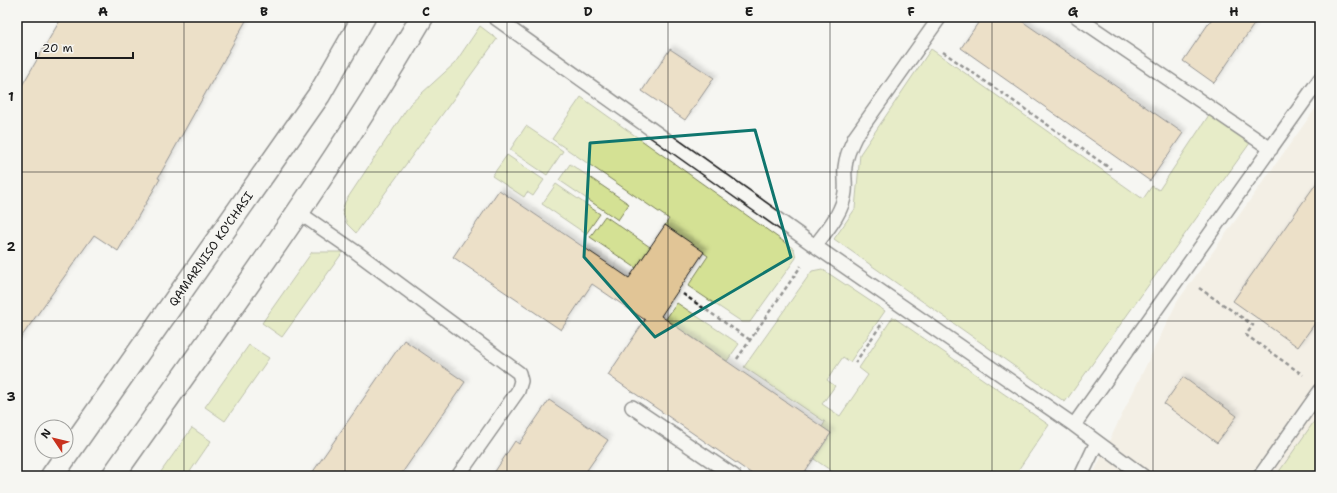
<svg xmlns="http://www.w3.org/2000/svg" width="1337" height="493" font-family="'Shantell Sans',sans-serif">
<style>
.built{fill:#f0e7d6}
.green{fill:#d4e194;stroke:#787e58}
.building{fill:#e1c596;stroke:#1c1c1c;filter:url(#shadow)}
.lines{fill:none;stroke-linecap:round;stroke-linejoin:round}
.service-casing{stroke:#1c1c1c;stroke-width:16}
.secondary-casing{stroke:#1c1c1c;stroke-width:25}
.path{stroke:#1c1c1c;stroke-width:2.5;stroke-dasharray:4 3;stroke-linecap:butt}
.service{stroke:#f6f6f2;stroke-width:13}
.secondary{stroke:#f6f6f2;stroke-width:22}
.marked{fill:none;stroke:#0f766e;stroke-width:3;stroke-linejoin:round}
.grid{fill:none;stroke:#1c1c1c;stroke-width:1;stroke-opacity:0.55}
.labels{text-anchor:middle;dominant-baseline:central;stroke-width:3.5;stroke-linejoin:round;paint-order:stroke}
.street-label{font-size:12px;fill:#1c1c1c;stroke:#f6f6f2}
.neatline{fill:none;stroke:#1c1c1c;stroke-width:1.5}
.grid-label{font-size:13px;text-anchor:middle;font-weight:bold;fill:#1c1c1c}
</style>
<defs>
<filter id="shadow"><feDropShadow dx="3.5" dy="-3.5" stdDeviation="2" flood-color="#0004"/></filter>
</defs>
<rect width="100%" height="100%" fill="#f6f6f2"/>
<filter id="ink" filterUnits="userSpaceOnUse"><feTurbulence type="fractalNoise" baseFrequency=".025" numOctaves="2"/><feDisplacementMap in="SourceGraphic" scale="8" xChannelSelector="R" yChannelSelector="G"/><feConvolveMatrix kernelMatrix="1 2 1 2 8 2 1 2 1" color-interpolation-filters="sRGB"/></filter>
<g filter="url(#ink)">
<path class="built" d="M 1320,102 L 1320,476 L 1092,476 L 1177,302 Z"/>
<path class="green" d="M 480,26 L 497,39 L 356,233 L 347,224 L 342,211 L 345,202 L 410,104 L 455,63 Z
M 931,49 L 1143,199 L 1152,186 L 1159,190 L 1209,115 L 1250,143 L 1065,402 L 834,239 L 855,209 L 860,154 Z
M 581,97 L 794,249 L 796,258 L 750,322 L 742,322 L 688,286 L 708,256 L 665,225 L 669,219 L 552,139 Z
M 526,126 L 563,151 L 547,175 L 510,150 Z
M 507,155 L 544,180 L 533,196 L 527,192 L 524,197 L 492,176 Z
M 570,164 L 629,204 L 618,220 L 559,180 Z
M 556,184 L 600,214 L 586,234 L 542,204 Z
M 605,216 L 650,247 L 636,268 L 590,237 Z
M 312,252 L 343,252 L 282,337 L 262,323 Z
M 822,269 L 885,311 L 850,362 L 843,357 L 827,380 L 835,386 L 822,404 L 840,416 L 868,375 L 859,368 L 893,317 L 1049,425 L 1014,476 L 839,476 L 814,459 L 831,433 L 822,427 L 825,422 L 744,367 L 812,271 Z
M 677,303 L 739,344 L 727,361 L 686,333 L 643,352 Z
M 249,345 L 269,358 L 225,421 L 205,407 Z
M 1320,413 L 1320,476 L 1276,476 Z
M 192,428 L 211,441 L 187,476 L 158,476 Z"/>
<path class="building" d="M 62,17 L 248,17 L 158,178 L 160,179 L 118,251 L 94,235 L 17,343 L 17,94 Z
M 982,17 L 1016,17 L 1183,133 L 1150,181 L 961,48 Z
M 1213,17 L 1259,17 L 1214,83 L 1183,61 Z
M 670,49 L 714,78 L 685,120 L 642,91 Z
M 1320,178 L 1320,316 L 1298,347 L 1233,301 Z
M 499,190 L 629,278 L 665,225 L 704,252 L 661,316 L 831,433 L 802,476 L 755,476 L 608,375 L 645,320 L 592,284 L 561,330 L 453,257 Z
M 404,340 L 465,382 L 400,476 L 310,476 Z
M 1183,377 L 1237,416 L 1217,443 L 1164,404 Z
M 549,400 L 608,440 L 583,476 L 492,476 L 515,441 L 519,444 Z"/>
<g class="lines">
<g class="service-casing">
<path id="service" d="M 494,17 L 815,246 L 1074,425
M 1077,17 L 1271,149
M 298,212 L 356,252 L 519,373 L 521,381 L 518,391 L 458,476
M 815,246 C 827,230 843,212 845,192 C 846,183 844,175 845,167 C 846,156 850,147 855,137 L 940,17
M 632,407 L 734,476
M 1081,476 L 1097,442
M 1143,476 L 1074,425 L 1320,79
M 1260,476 L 1320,391"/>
</g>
<g class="secondary-casing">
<path id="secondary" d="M 52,476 L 319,95 L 364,17
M 113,476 C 219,325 329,176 422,17"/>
</g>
<path class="path" d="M 943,52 L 1111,169
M 1199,288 L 1253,325 L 1246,335 L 1303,375
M 683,294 L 750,340
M 737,359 L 801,266
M 855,363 L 883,322"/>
<use href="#service" class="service"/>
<use href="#secondary" class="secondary"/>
</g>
</g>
<path d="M0 0H1337V493H0ZM 755,130 L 791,257 L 655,337 L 584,257 L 590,143 Z" fill="#f6f6f2" fill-opacity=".55" fill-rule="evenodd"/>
<path class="marked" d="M 755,130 L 791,257 L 655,337 L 584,257 L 590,143 Z"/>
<path class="grid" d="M 184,17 L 184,476M 345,17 L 345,476M 507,17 L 507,476M 668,17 L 668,476M 830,17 L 830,476M 992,17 L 992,476M 1153,17 L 1153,476M 17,172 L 1320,172M 17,321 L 1320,321"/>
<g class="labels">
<g class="street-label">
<text transform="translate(211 249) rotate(-55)">QAMARNISO KO'CHASI</text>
</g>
</g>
<rect width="1337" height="493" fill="none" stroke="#f6f6f2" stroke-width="44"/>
<g transform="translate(54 439) rotate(305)"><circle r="19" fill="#f6f6f2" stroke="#9f9f9c"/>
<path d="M0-3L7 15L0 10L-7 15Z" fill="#c8321e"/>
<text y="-6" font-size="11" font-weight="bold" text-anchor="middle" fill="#1c1c1c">N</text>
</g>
<path d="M36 52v6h97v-6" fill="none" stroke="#1c1c1c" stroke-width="2"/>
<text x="42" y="52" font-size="12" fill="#1c1c1c" stroke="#f6f6f2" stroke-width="3" paint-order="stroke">20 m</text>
<rect x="22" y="22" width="1293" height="449" class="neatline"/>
<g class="grid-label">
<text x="103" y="16">A</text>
<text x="264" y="16">B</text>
<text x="426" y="16">C</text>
<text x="588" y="16">D</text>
<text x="749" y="16">E</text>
<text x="911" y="16">F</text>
<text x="1073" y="16">G</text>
<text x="1234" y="16">H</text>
<text x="11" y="101">1</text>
<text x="11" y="251">2</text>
<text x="11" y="401">3</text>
</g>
</svg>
